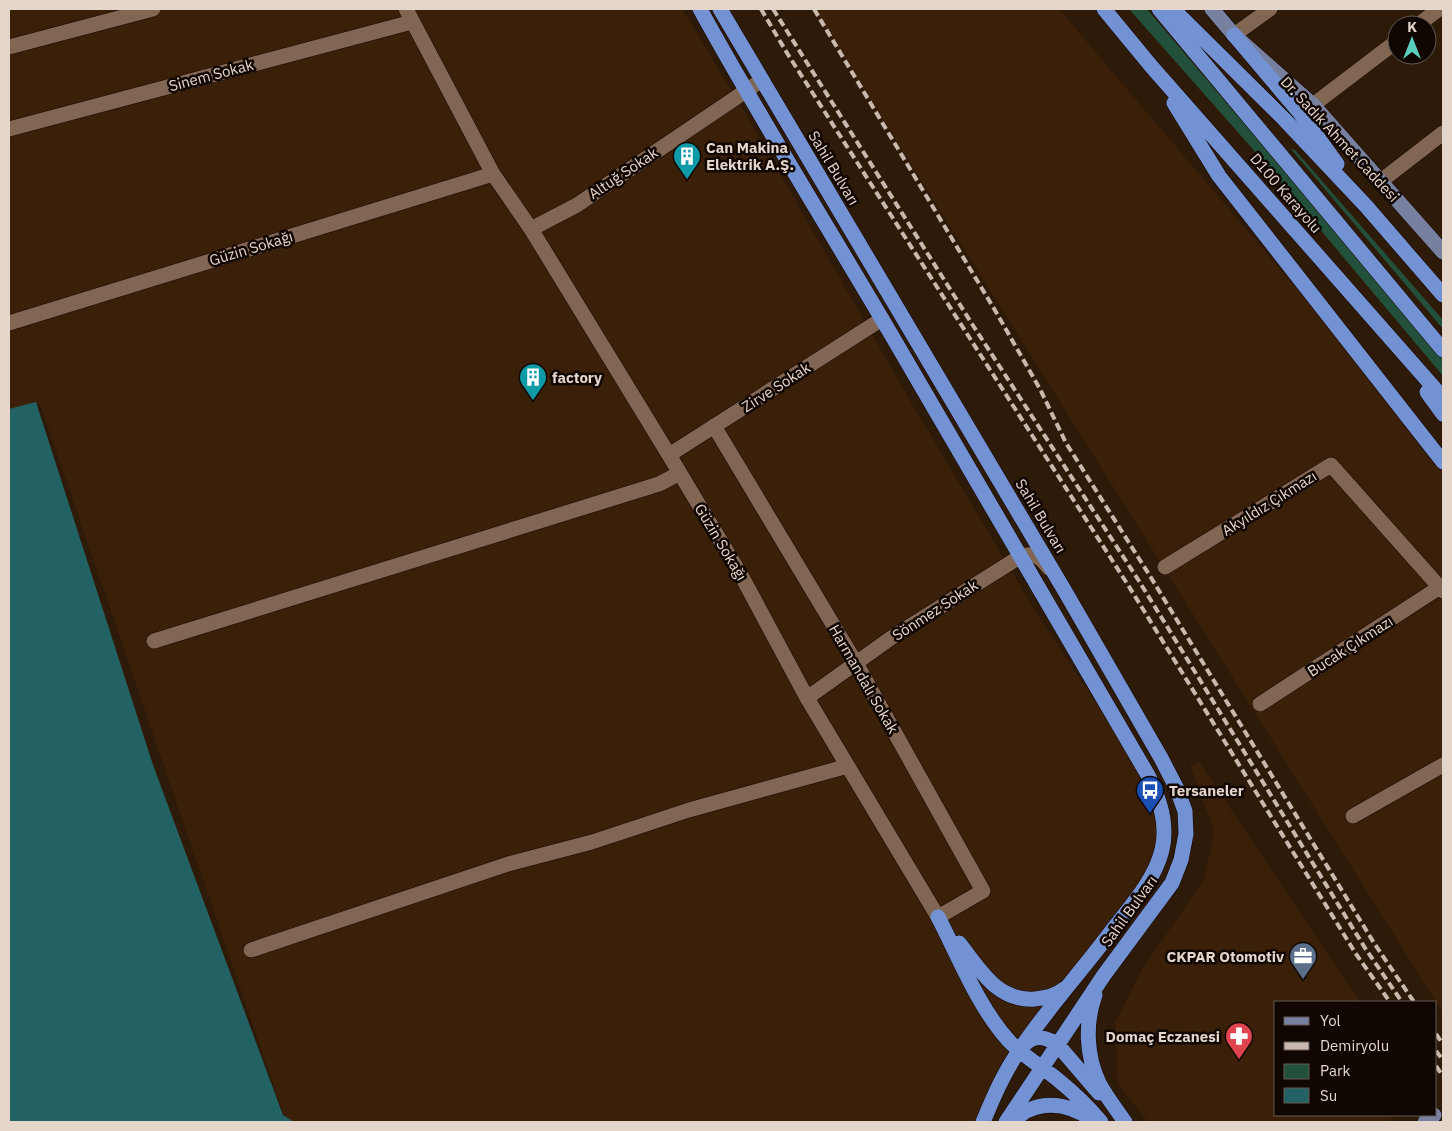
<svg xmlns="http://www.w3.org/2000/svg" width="1452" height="1131" font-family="'IBM Plex Sans',sans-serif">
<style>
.built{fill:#3b2009}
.green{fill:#23503b}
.water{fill:#236264}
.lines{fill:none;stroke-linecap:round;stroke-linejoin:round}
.minor-casing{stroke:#150400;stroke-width:16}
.major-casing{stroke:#150400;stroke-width:16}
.highway-casing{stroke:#150400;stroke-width:16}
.minor{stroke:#806653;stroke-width:15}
.major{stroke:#7880a0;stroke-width:15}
.highway{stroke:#7292d3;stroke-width:15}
.rail{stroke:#c8b8ad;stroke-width:4;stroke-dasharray:8 4;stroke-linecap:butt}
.labels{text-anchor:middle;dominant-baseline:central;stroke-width:5;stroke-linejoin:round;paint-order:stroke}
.street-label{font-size:15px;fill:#e5d6cc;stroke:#100702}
.poi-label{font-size:15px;font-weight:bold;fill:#e5d6cc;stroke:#100702;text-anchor:start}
</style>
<rect width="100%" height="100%" fill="#2e1a08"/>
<path class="built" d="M 9,9 L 682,9 L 742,108 L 909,399 L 1038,616 L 1171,815 L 1167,859 L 1149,886 L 1070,979 L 980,1122 L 291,1122 L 284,1116 L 40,404 L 9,411 Z
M 814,9 L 1059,9 L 1396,406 L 1443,471 L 1443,1013 Z
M 1199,762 L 1360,1002 L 1276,1002 L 1276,1115 L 1397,1115 L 1386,1122 L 1148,1122 L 1118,1084 L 1115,1023 L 1143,968 L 1204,880 L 1214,832 L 1191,766 Z"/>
<path class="green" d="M 1129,9 L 1147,9 L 1443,358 L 1443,376 L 1250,146 Z
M 1291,149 L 1295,150 L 1443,320 L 1443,329 Z"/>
<path class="water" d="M 36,402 L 153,765 L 283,1115 L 294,1122 L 9,1122 L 9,409 Z"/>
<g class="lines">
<g class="minor-casing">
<path id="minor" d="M 406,9 L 493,174 L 531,229 L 669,455 L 741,575 L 807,698 L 938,917 L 983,891 L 856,663 L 714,426
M 1418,25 L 1439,9
M 1234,35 L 1270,9
M 9,47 L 153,9
M 1313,105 L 1397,41
M 9,129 L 412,22
M 1381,181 L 1443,133
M 531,229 L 577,205 L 762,80
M 9,323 L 493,174
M 669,455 L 882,319
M 1165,567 L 1331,465 L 1443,591
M 154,641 L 659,484 L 680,473
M 807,698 L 891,638 L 1021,556 C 1035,552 1041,558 1049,568
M 1260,704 L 1440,587
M 1353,816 L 1443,765
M 251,950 L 508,864 L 592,842 L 689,810 L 848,766"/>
</g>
<g class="major-casing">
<path id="major" d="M 1212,9 L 1234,35 L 1313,105 L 1443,252
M 1425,1122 L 1434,1115"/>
</g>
<g class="highway-casing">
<path id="highway" d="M 700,9 C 761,120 828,227 892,336 C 979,483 1064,630 1149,777 C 1160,800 1168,824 1162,850 C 1154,882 1129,908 1110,933 C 1080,973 1046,1010 1019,1051 C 1004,1072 993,1098 983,1122
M 720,9 L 1066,593 L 1161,758 L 1176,787 L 1185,811 L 1186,834 L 1181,860 L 1172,883 L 1104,975 L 1006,1122
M 1104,9 L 1151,66 L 1443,398
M 1159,9 L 1443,350
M 1173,9 L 1283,118 L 1366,206 L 1443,295
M 1234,35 L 1300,113 L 1337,164
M 1174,103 L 1219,176 L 1443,462
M 1427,392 L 1443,414
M 938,917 C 959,957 978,1007 1009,1041 C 1023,1056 1041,1066 1057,1079 C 1073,1092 1088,1106 1101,1122
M 959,943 C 980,969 997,1002 1035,999 C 1046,998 1056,996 1064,989
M 1095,995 C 1085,1023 1086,1055 1099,1083 C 1106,1096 1116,1109 1125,1122
M 1025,1044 C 1036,1034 1045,1037 1057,1044 L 1099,1093
M 1013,1122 C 1018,1118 1023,1112 1029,1110 C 1051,1100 1074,1107 1093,1120"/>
</g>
<use href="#minor" class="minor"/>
<use href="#major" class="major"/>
<use href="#highway" class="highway"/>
<path class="rail" d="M 761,9 L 787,53 L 1128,585 L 1356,954 L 1390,1002
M 773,9 L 974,327 L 1139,581 L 1365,948 L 1402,1002
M 814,9 L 996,312 L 1040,389 L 1066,443 L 1150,576 L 1374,943 L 1414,1002
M 1436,1034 L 1443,1044
M 1436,1051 L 1443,1060
M 1436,1066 L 1443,1076"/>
</g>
<defs>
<g id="building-pin" transform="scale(1.4375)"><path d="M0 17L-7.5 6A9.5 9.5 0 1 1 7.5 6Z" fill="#0f9aa8" stroke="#100702"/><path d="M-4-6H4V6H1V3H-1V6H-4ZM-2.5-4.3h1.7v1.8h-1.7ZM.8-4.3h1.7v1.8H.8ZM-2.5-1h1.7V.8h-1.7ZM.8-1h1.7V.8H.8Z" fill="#fff"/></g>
<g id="bus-pin" transform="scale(1.4375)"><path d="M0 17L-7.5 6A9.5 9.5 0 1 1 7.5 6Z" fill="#1a4fb4" stroke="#100702"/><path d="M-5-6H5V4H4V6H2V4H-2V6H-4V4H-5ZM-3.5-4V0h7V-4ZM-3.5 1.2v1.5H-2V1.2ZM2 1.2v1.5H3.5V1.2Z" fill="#fff"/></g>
<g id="office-pin" transform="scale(1.4375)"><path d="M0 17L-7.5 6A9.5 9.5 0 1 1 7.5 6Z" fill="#5c6f8a" stroke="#100702"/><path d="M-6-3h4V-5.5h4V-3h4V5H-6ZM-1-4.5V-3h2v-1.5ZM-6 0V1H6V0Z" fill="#fff"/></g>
<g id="pharmacy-pin" transform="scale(1.4375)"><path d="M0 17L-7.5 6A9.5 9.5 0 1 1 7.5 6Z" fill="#e0444e" stroke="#100702"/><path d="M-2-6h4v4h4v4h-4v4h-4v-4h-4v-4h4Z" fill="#fff"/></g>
</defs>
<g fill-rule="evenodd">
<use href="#building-pin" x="687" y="156"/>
<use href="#building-pin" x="533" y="377"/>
<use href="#bus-pin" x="1150" y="790"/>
<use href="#office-pin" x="1303" y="956"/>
<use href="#pharmacy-pin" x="1239" y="1036"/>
</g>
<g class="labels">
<g class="street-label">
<text transform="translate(211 75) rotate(-15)">Sinem Sokak</text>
<text transform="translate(1340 139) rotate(47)">Dr. Sadık Ahmet Caddesi</text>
<text transform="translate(834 168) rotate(59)">Sahil Bulvarı</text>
<text transform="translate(623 173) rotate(-34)">Altuğ Sokak</text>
<text transform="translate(1286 193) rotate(49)">D100 Karayolu</text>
<text transform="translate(251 248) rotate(-17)">Güzin Sokağı</text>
<text transform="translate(776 387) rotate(-33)">Zirve Sokak</text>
<text transform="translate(1269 503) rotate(-32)">Akyıldız Çıkmazı</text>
<text transform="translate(1041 516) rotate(59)">Sahil Bulvarı</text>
<text transform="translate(721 542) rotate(59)">Güzin Sokağı</text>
<text transform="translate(935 610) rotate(-33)">Sönmez Sokak</text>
<text transform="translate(1350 646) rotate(-33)">Bucak Çıkmazı</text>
<text transform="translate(864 679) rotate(60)">Harmandalı Sokak</text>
<text transform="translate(1129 911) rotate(-54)">Sahil Bulvarı</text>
</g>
<g class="poi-label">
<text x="706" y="147">Can Makina<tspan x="706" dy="17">Elektrik A.Ş.</tspan></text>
<text x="552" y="377">factory</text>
<text x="1169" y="790">Tersaneler</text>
<text x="1284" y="956" text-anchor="end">CKPAR Otomotiv</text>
<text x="1220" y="1036" text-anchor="end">Domaç Eczanesi</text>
</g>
</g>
<rect width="1452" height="1131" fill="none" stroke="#e5d6cc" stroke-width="20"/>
<rect x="1274" y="1001" width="162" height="115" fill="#100702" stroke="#655a53"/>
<rect x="1284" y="1017" width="25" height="8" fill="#7880a0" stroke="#655a53"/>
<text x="1320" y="1026" font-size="15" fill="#e5d6cc">Yol</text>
<rect x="1284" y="1042" width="25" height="8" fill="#c8b8ad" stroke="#655a53"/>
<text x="1320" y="1051" font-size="15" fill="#e5d6cc">Demiryolu</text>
<rect x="1284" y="1064" width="25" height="15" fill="#23503b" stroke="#655a53"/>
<text x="1320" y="1076" font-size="15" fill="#e5d6cc">Park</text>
<rect x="1284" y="1088" width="25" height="15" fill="#236264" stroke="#655a53"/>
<text x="1320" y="1101" font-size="15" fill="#e5d6cc">Su</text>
<g transform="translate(1412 40)"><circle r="24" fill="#100702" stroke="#655a53"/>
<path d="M0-4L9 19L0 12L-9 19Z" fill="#59cebe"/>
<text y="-8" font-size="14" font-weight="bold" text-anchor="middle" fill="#e5d6cc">K</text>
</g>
</svg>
